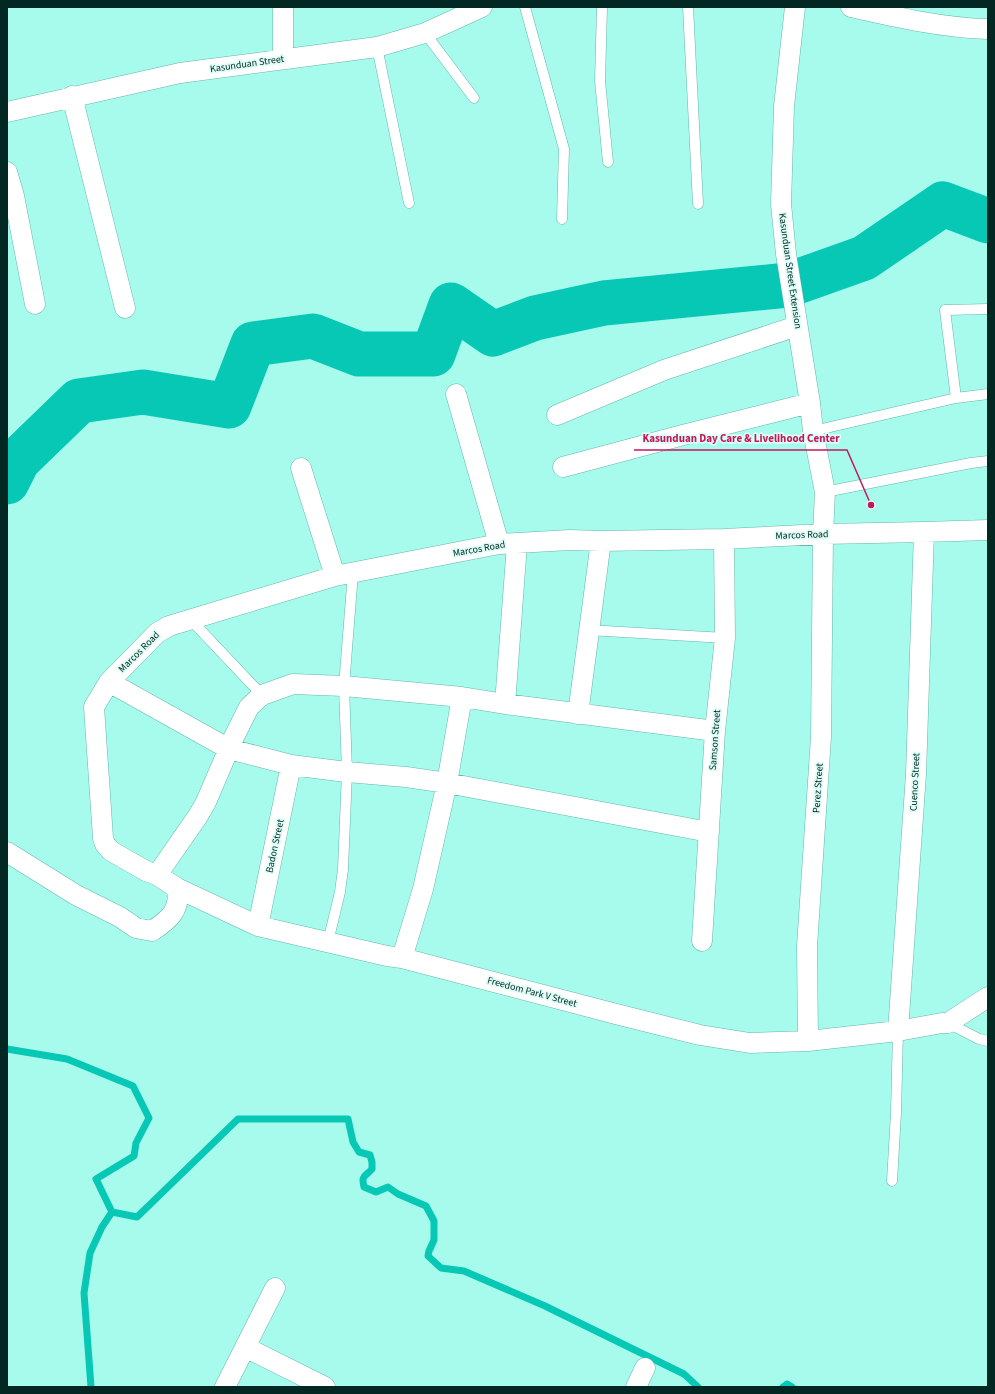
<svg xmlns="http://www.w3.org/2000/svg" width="995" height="1394" font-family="'Source Sans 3',sans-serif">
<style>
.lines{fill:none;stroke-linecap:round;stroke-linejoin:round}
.stream{stroke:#06c8b5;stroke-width:7}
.river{stroke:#06c8b5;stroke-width:45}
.service-casing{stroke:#64b7aa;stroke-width:11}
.minor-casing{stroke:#64b7aa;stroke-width:21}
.service{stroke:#fff;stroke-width:10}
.minor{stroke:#fff;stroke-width:20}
.labels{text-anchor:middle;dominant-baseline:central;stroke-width:3.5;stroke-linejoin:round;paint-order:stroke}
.street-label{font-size:10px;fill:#032823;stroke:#defdf7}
.leader{fill:none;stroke:#c2185b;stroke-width:1.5}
.callout-dot{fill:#c2185b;stroke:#defdf7;stroke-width:1.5}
.callout-label{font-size:11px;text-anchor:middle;font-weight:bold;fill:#c2185b;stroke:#defdf7;stroke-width:3.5;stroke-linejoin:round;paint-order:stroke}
</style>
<rect width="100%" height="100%" fill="#a7fbed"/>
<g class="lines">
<path class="stream" d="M 7,1049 L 67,1059 L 133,1086 L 149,1118 L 136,1143 L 134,1156 L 96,1179 L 112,1212 L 137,1217 L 238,1119 L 348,1119 L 353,1142 L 359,1152 L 370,1155 L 372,1162 L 372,1169 C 365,1177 361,1175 364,1187 L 376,1192 L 388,1187 L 398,1194 L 426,1206 L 434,1221 L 434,1240 L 429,1251 L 428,1256 L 441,1268 L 464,1271 L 545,1306 L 684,1374 L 698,1387
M 91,1387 L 84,1293 L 90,1253 L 102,1227 L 112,1212
M 783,1387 L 787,1384 L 792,1387"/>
<path class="river" d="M 7,482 L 18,460 L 79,401 L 143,392 L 229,406 L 253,344 L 313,336 L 359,354 L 433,354 L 451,305 L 493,334 L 535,318 L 604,303 L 788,285 L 864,258 L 943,204 L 988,221"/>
<g class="service-casing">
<path id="service" d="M 525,7 L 564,149 L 562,219
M 602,7 L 600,81 L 608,162
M 688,7 L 698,204
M 425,33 L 474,98
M 377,47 L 409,203
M 956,398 L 945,310 L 988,309
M 813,431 L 956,398 L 988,394
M 825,492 L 971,463 L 988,461
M 190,619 L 262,695
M 588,630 L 725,638
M 328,942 L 340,892 L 343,869 L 347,772 L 344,686 L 353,573
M 948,1023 L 979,1039 L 988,1041
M 892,1181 L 896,1113 L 898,1031"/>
</g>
<g class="minor-casing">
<path id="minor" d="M 283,7 L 283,59
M 795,7 L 784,106 L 781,204 L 786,254 L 810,403 L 813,431 L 825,492 L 823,534 L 821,737 L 807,946 L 808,1041
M 851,7 C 895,17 943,28 988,29
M 72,96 L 125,308
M 7,112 L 180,73 L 377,47 L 425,33 L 482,7
M 7,172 L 14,196 L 35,304
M 456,394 L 499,544
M 557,415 L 664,370 L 797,326
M 563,467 L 683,435 L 810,403
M 301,468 L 335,576
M 109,682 L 229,749 L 291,765 L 347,772 L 406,777 L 447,783 L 709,832
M 505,704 L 517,544
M 578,714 L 601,541
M 7,852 L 76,895 L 120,917 L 136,928 L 152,931 C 169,920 181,910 177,888 L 157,875 L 146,871 L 111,851 L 105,844 L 103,838 L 94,707 L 109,682 L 157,633 L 169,626 L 335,576 L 499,544 L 570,540 L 601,541 L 724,539 L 823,534 L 924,532 L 988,530
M 157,875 L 198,816 L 206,802 L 233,739 L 249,707 L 262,695 L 293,684 L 344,686 L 462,697 L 505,704 L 715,731
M 177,888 L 258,926 L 387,956 L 402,958 L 616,1014 L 700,1035 L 750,1043 L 808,1041 L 898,1031 L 942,1023 L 948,1023 L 988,997
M 258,926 L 291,765
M 702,941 L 715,731 L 725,638 L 724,539
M 402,958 L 423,889 L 447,783 L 462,697
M 898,1031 L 916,774 L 924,532
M 245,1347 L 325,1387
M 225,1387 L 275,1288
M 636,1387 L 645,1368"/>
</g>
<use href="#service" class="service"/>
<use href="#minor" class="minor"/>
</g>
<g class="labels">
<g class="street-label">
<text transform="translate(247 64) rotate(-8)">Kasunduan Street</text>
<text transform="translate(790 271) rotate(82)">Kasunduan Street Extension</text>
<text transform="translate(802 535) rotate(-2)">Marcos Road</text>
<text transform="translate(479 549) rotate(-10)">Marcos Road</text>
<text transform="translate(139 652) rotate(-45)">Marcos Road</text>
<text transform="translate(715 740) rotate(-86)">Samson Street</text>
<text transform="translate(915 782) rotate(-87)">Cuenco Street</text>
<text transform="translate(818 788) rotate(-86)">Perez Street</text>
<text transform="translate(275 846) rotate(-78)">Badon Street</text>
<text transform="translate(532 992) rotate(15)">Freedom Park V Street</text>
</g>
</g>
<path class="leader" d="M871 505L847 450H634"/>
<circle class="callout-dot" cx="871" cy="505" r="4"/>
<g class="callout-label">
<text x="741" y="442">Kasunduan Day Care &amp; Livelihood Center</text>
</g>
<rect width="995" height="1394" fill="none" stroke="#032823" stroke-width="16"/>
</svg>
